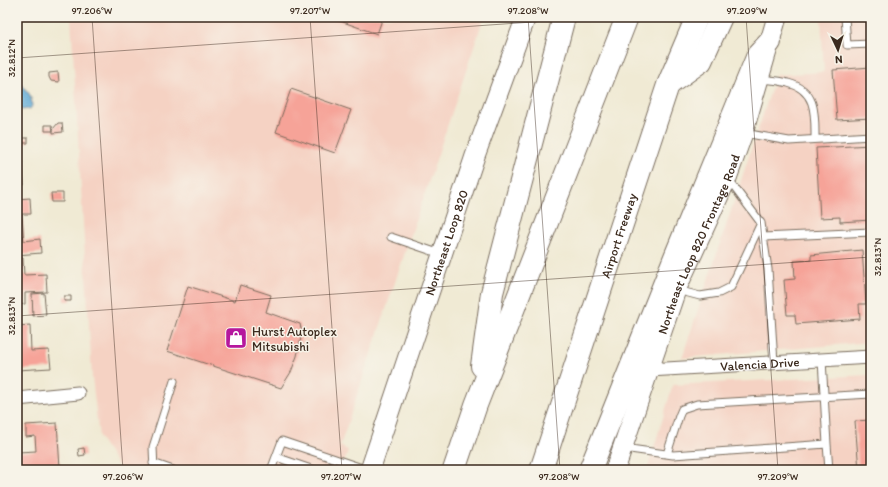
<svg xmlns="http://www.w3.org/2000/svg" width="888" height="487" font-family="Itim,sans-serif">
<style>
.built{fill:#f5d2c3}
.water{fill:#5eaad7;stroke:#4c6a7a}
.building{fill:#f6a398}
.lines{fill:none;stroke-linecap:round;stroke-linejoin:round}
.lane-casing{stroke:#7a6d5e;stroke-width:9}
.street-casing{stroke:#7a6d5e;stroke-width:15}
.secondary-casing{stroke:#7a6d5e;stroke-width:21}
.highway-casing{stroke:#7a6d5e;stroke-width:24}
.lane{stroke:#fff;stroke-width:7}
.street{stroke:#fff;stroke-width:13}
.secondary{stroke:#fff;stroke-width:19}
.highway{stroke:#fff;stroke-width:22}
.ticks{fill:none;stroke:#3b2a1e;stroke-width:1;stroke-opacity:0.45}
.labels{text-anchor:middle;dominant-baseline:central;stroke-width:3;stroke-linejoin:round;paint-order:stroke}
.street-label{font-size:13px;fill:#3b2a1e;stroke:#f7f3e8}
.poi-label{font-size:13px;fill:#3b2a1e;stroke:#f7f3e8;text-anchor:start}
.neatline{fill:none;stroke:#3b2a1e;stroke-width:1.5}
.ticks-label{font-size:10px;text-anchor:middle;fill:#3b2a1e}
</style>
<rect width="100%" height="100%" fill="#f7f3e8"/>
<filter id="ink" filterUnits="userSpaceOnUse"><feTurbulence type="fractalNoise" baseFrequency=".025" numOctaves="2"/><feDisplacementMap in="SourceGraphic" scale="8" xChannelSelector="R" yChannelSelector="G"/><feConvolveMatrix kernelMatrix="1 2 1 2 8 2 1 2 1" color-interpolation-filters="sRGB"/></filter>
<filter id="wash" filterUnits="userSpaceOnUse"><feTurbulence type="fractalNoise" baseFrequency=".012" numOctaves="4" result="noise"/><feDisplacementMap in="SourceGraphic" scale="16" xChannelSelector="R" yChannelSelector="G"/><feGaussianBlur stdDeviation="0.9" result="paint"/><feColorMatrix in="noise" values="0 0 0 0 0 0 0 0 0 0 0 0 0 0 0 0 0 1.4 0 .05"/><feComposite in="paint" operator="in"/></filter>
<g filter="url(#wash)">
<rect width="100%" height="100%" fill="#f0ead4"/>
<path class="built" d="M 71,17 L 484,17 L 340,446 L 348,450 L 342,470 L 121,470 L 99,437 L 92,377 Z
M 821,17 L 871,17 L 871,342 L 682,358 L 776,75 L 824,72 Z
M 871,375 L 871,470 L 647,470 L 673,385 Z"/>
<path class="water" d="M 20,83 C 28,93 31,92 32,106 L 30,109 L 21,110 L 17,106 L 17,84 Z"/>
<g id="blocks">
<path class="building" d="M 329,17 L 383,17 L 377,34 Z
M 18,36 L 20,60 L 19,60 L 19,67 L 17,67 L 17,37 Z
M 871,67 L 871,118 L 837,120 L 833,70 Z
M 58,72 L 59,82 L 51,81 L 49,77 L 49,73 Z
M 291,89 L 351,110 L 335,153 L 276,132 Z
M 58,123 L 62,123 L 63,132 L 53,133 L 53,129 Z
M 45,125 L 52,125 L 53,131 L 45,131 Z
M 21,137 L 24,185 L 17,186 L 17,138 Z
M 22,138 L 28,138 L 28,143 L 22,143 Z
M 871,145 L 871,220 L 840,222 L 840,217 L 820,218 L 816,148 Z
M 51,193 L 63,193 L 63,202 L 52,202 Z
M 30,198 L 31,214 L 22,214 L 24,241 L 40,239 L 41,253 L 17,255 L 17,199 Z
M 862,250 L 866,304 L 859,304 L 860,319 L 796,324 L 795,315 L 787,315 L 784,280 L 795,279 L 794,261 L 811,260 L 811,255 Z
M 17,258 L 23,258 L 24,275 L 46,274 L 47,292 L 25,293 L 25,304 L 17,305 Z
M 240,285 L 271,295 L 266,312 L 300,324 L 302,333 L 297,356 L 291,372 L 281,388 L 167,351 L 188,286 L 235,301 Z
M 44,293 L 46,315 L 33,316 L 32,294 Z
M 64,296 L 71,296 L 71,301 L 64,301 Z
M 30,325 L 31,351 L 49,350 L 51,368 L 17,370 L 17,326 Z
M 871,420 L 871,470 L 859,470 L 855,421 Z
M 57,423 L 60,468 L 19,470 L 18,452 L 36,451 L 35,436 L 26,437 L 26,425 Z
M 84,448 L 85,455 L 79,456 L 78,449 Z"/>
</g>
</g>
<g filter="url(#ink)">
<use href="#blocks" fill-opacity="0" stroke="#7a6d5e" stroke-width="1"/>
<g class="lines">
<g class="lane-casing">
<path id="lane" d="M 845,17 L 847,45 L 871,44
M 760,79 C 769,80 779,80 788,83 C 817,90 815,115 815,139
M 744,133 L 789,141 L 871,136
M 728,179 L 761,223 L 768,269 L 774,363
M 391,237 L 441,254
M 763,237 L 871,232
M 677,290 L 700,296 L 719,293 L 731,287 L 761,223
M 822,360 L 827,444
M 623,448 L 673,455 L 827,444 L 829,470
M 667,454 L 679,416 L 682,409 L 697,404 L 871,394
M 276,457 L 314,470
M 153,463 L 173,470
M 154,470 L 153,447 L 174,381
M 271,470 L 282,441 L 368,470"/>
</g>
<g class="street-casing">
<g id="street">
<path id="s1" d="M 649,370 L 871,357"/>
<path d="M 17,399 L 78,393"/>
</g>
</g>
<g class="secondary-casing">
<g id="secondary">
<path id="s2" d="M 370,470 L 475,156 L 526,17"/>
<path id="s3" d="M 615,470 L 676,290 L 727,178 L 743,133 L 777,17"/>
</g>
</g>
<g class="highway-casing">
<g id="highway">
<path d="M 669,84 L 701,61 L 721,17"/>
<path d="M 482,366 L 492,293 L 564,17"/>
<path d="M 454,470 L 476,405 L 627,17"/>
<path id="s4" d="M 541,470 L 668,85 L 697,17"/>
<path d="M 590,470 L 675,257 L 758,55 L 770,42"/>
</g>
</g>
<use href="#lane" class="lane"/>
<use href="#street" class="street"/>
<use href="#secondary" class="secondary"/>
<use href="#highway" class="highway"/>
</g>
</g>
<path class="ticks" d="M 92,17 L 123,470M 310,17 L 342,470M 528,17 L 560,470M 746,17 L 778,470M 17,58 L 604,17M 17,316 L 871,257"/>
<defs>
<g id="shop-square" transform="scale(1.15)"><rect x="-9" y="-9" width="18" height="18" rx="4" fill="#b5179e" stroke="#f7f3e8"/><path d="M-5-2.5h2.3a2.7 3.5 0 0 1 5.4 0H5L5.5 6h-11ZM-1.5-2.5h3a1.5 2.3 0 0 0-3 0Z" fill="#fff"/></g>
</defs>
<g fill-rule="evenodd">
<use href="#shop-square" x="236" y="338"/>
</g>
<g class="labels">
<g class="street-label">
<text stroke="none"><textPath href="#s4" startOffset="247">Airport Freeway</textPath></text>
<text stroke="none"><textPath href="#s2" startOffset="240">Northeast Loop 820</textPath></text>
<text stroke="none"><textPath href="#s3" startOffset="241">Northeast Loop 820 Frontage Road</textPath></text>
<text stroke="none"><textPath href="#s1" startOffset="111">Valencia Drive</textPath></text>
</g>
<g class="poi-label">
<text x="252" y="331">Hurst Autoplex<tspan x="252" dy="15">Mitsubishi</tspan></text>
</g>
</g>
<rect width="888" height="487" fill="none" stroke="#f7f3e8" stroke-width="44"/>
<g transform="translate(838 50) rotate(176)" stroke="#f7f3e8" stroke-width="3" paint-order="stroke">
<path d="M0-3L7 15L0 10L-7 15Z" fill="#3b2a1e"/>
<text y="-6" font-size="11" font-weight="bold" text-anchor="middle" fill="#3b2a1e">N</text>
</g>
<rect x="22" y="22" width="844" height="443" class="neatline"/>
<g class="ticks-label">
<text x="92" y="14">97.206°W</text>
<text x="310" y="14">97.207°W</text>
<text x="528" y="14">97.208°W</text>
<text x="747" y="14">97.209°W</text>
<text transform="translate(11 58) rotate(-90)" y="4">32.812°N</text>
<text transform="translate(877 257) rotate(-90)" y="4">32.813°N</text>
<text transform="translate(11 316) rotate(-90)" y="4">32.813°N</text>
<text x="123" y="480">97.206°W</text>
<text x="341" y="480">97.207°W</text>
<text x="559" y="480">97.208°W</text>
<text x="778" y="480">97.209°W</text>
</g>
</svg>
